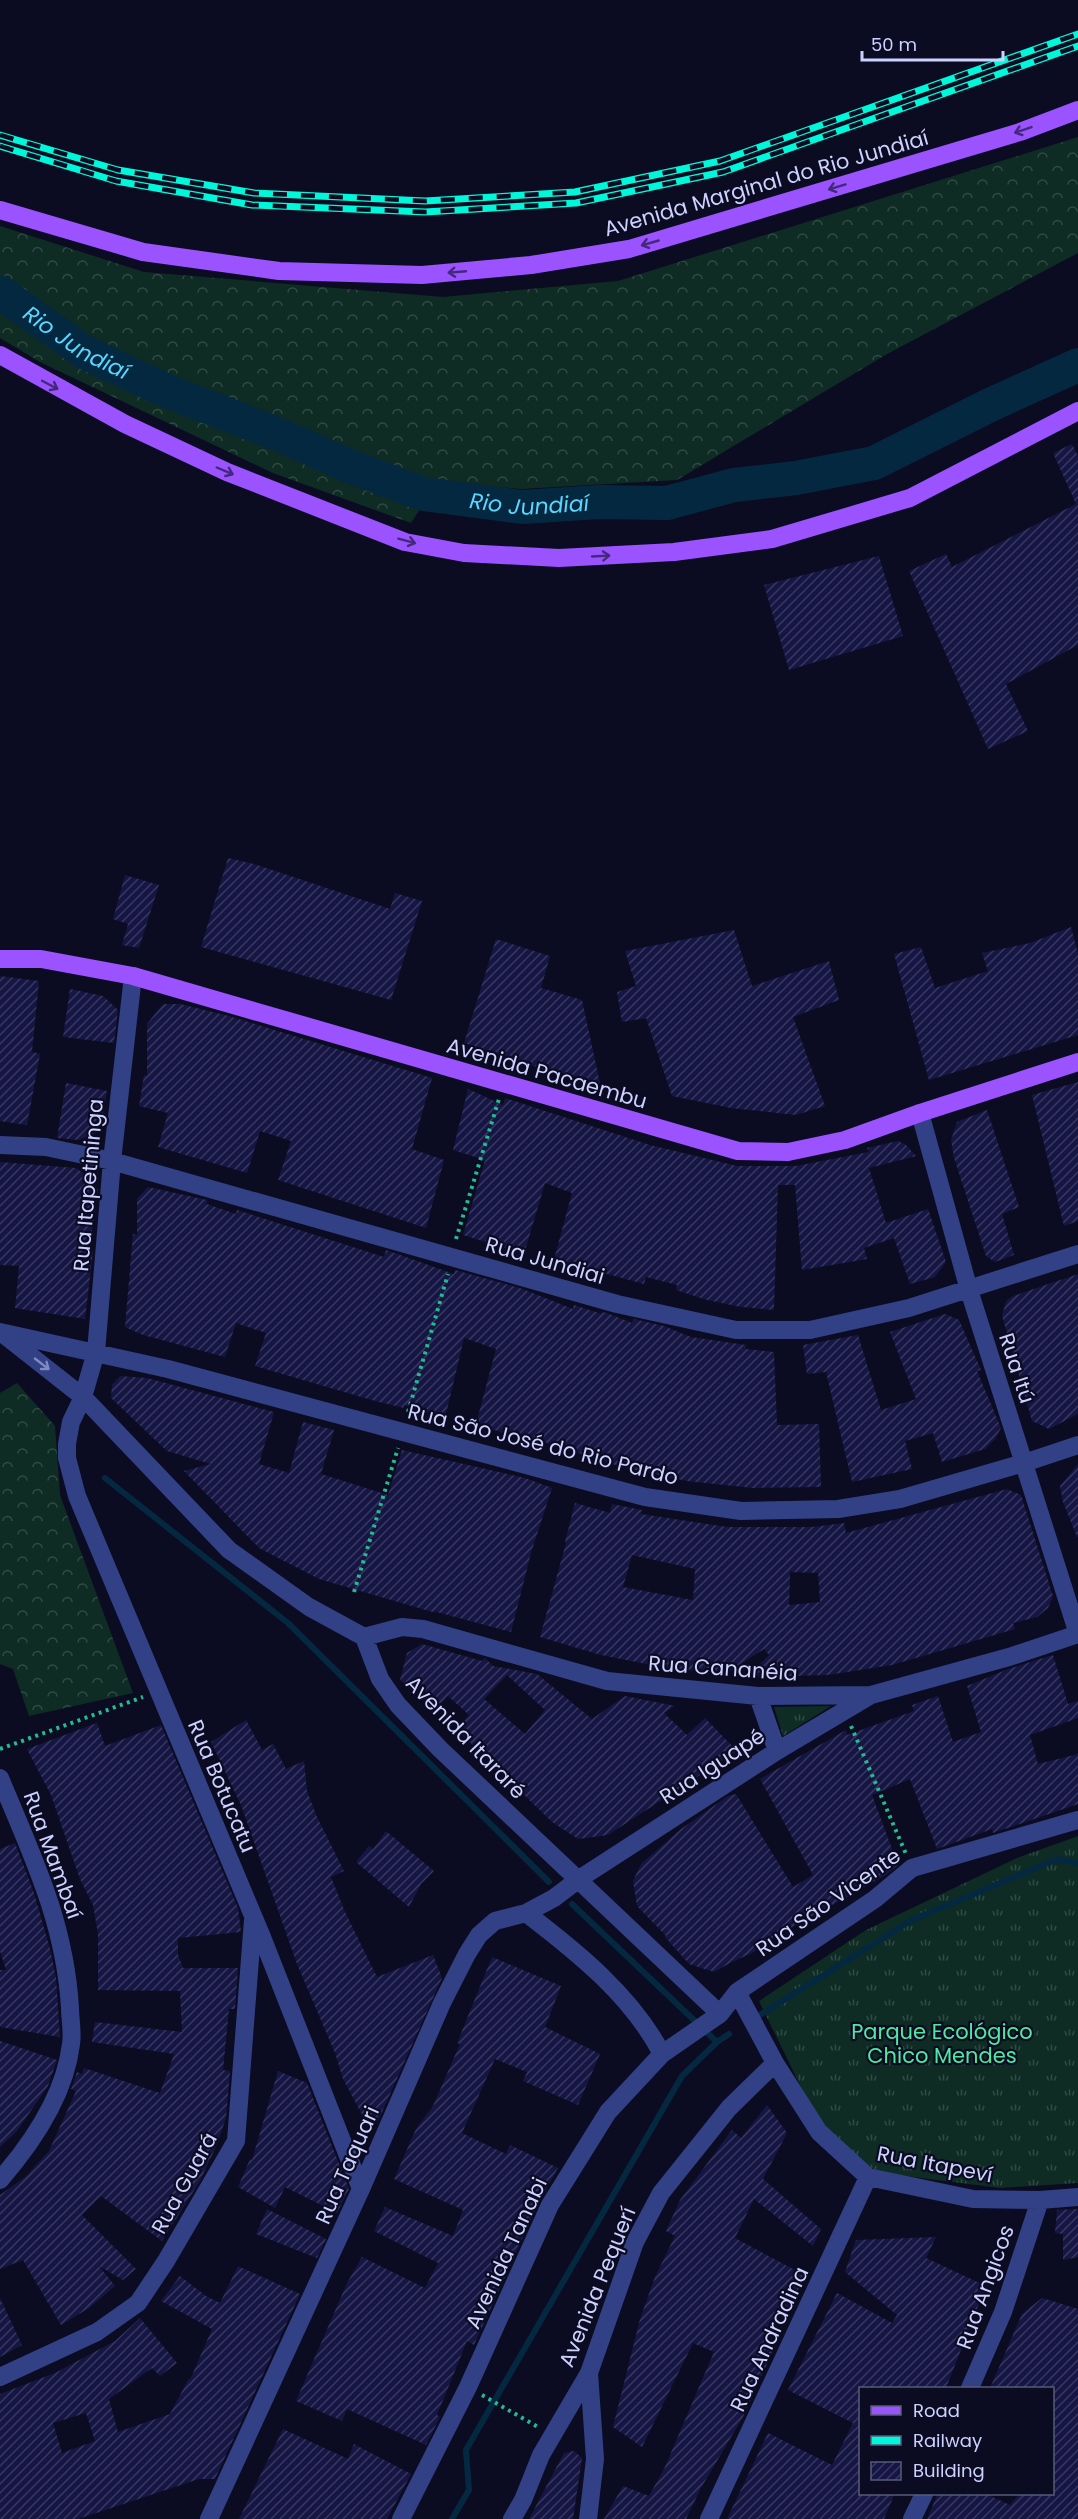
<svg xmlns="http://www.w3.org/2000/svg" width="1078" height="2519" font-family="Poppins,sans-serif">
<style>
.grass{fill:url(#grass-tufts)}
.forest{fill:url(#forest-crowns)}
.lines{fill:none;stroke-linecap:round;stroke-linejoin:round}
.stream{stroke:#052841;stroke-width:6}
.river{stroke:#052841;stroke-width:34}
.building{fill:url(#building-hatch);fill-rule:evenodd}
.path{stroke:#24bb92;stroke-width:4;stroke-dasharray:3 4.5;stroke-linecap:butt}
.minor{stroke:#324185;stroke-width:18}
.major{stroke:#9a53ff;stroke-width:18}
.rail-casing{stroke:#00f7da;stroke-width:7}
.rail{stroke:#0b0c22;stroke-width:4.5;stroke-dasharray:14;stroke-linecap:butt}
.oneway{stroke:#44287a}
.oneway2{stroke:#7f89c2}
.labels{text-anchor:middle;dominant-baseline:central;stroke-width:4.5;stroke-linejoin:round;paint-order:stroke}
.street-label{font-size:21px;fill:#ccd1ff;stroke:#0b0c22}
.park-label{font-size:21px;fill:#4ee9a1;stroke:#0b0c22}
.water-label{font-size:22px;font-style:italic;fill:#5ad6ff;stroke:#0b0c22}
</style>
<defs>
<pattern id="grass-tufts" width="24" height="20" patternUnits="userSpaceOnUse" patternTransform="scale(1.5)"><rect width="24" height="20" fill="#0e2c24"/><path d="M3 7l-1-3M5 7V3M7 7l1-3M15 17l-1-3M17 17v-4M19 17l1-3" fill="none" stroke="#304a45"/></pattern>
<pattern id="forest-crowns" width="20" height="18" patternUnits="userSpaceOnUse" patternTransform="scale(1.5)"><rect width="20" height="18" fill="#0e2c24"/><path d="M2 6a3 3 0 1 1 6 0M12 15a3 3 0 1 1 6 0" fill="none" stroke="#304a45"/></pattern>
<pattern id="building-hatch" width="6" height="6" patternUnits="userSpaceOnUse" patternTransform="scale(1.5)"><rect width="6" height="6" fill="#161644"/><path d="M-1 1l2-2M0 6l6-6M5 7l2-2" fill="none" stroke="#373760"/></pattern>
</defs>
<rect width="100%" height="100%" fill="#0b0c22"/>
<path class="grass" d="M 831,1706 L 783,1736 L 774,1707 Z
M 1078,1836 L 1078,2183 L 1000,2188 L 882,2173 L 854,2159 L 819,2124 L 759,2001 L 866,1930 L 1017,1858 Z"/>
<path class="forest" d="M 1078,137 L 1078,253 L 887,354 L 677,480 L 521,489 L 437,482 L 411,523 L 273,473 L 40,362 L 0,338 L 0,226 L 144,272 L 443,297 L 618,281 Z
M 17,1383 L 55,1426 L 60,1495 L 133,1693 L 29,1716 L 13,1669 L 0,1664 L 0,1393 Z"/>
<g class="lines">
<path class="stream" d="M 105,1478 L 288,1623 L 549,1882
M 572,1904 L 717,2042
M 755,2018 L 912,1920 L 1057,1859 L 1078,1863
M 452,2519 L 469,2490 L 466,2450 L 682,2076 L 717,2042 L 729,2034"/>
<path class="river" id="s1" d="M 0,292 L 84,352 L 167,391 L 280,435 L 347,465 L 423,494 L 522,507 L 599,502 L 667,503 L 734,485 L 796,478 L 874,463 L 992,404 L 1078,365"/>
</g>
<path class="building" d="M 1072,444 L 1078,456 L 1078,645 L 1006,684 L 1028,731 L 988,749 L 909,571 L 946,554 L 952,567 L 1076,504 L 1053,453 Z
M 879,556 L 903,636 L 789,670 L 764,585 Z
M 228,858 L 254,864 L 390,909 L 395,893 L 422,901 L 391,1000 L 201,947 Z
M 125,875 L 159,885 L 139,948 L 122,945 L 128,924 L 113,919 Z
M 1071,927 L 1078,954 L 1078,1035 L 929,1080 L 894,954 L 921,947 L 935,988 L 988,971 L 982,953 L 1030,943 Z
M 734,930 L 752,986 L 829,961 L 839,1000 L 793,1017 L 825,1106 L 796,1115 L 731,1108 L 672,1096 L 646,1018 L 622,1022 L 617,992 L 636,986 L 625,951 Z
M 496,939 L 550,956 L 541,988 L 582,1000 L 600,1083 L 543,1069 L 464,1043 Z
M 0,976 L 39,981 L 32,1052 L 40,1054 L 27,1125 L 0,1121 Z
M 70,989 L 103,996 L 118,1010 L 114,1043 L 63,1037 Z
M 163,1004 L 180,1004 L 229,1016 L 432,1078 L 412,1149 L 444,1160 L 426,1228 L 278,1180 L 291,1141 L 260,1131 L 247,1173 L 158,1147 L 168,1113 L 139,1106 L 144,1075 L 147,1076 L 147,1024 Z
M 1078,1082 L 1078,1221 L 1064,1226 L 1032,1095 Z
M 66,1083 L 107,1091 L 101,1123 L 96,1133 L 79,1140 L 57,1138 Z
M 468,1089 L 503,1105 L 505,1098 L 650,1145 L 737,1166 L 796,1166 L 869,1152 L 867,1148 L 898,1141 L 906,1145 L 916,1156 L 869,1168 L 886,1223 L 928,1209 L 946,1262 L 935,1277 L 910,1284 L 894,1238 L 864,1248 L 867,1259 L 802,1270 L 795,1185 L 778,1185 L 774,1310 L 741,1307 L 707,1300 L 676,1290 L 677,1285 L 646,1277 L 644,1284 L 585,1268 L 584,1272 L 553,1263 L 572,1193 L 545,1183 L 524,1254 L 463,1235 L 485,1160 L 453,1150 Z
M 987,1110 L 1019,1207 L 1002,1214 L 1014,1255 L 995,1262 L 986,1256 L 954,1158 L 951,1140 L 957,1122 Z
M 0,1162 L 76,1168 L 92,1179 L 98,1190 L 89,1250 L 93,1251 L 85,1319 L 15,1308 L 19,1266 L 0,1265 Z
M 148,1187 L 207,1200 L 207,1204 L 236,1214 L 237,1210 L 384,1257 L 386,1250 L 454,1274 L 455,1270 L 520,1288 L 573,1309 L 574,1305 L 602,1314 L 602,1312 L 607,1313 L 632,1323 L 634,1319 L 664,1326 L 691,1337 L 746,1345 L 746,1349 L 774,1352 L 777,1425 L 819,1424 L 821,1487 L 753,1488 L 687,1481 L 625,1468 L 535,1439 L 534,1443 L 476,1424 L 496,1349 L 464,1338 L 445,1418 L 404,1405 L 404,1408 L 375,1401 L 255,1366 L 266,1333 L 236,1323 L 225,1357 L 143,1335 L 125,1327 L 133,1234 L 137,1235 L 137,1199 Z
M 1078,1274 L 1078,1414 L 1049,1429 L 1032,1421 L 1002,1316 L 1006,1301 L 1013,1296 Z
M 945,1314 L 959,1320 L 981,1370 L 977,1371 L 1001,1428 L 995,1439 L 985,1449 L 942,1462 L 933,1433 L 905,1441 L 912,1469 L 852,1482 L 826,1372 L 807,1374 L 803,1345 L 858,1335 L 881,1410 L 916,1399 L 890,1332 Z
M 120,1376 L 147,1378 L 274,1412 L 259,1464 L 289,1473 L 303,1422 L 334,1430 L 321,1474 L 388,1495 L 402,1450 L 525,1478 L 552,1488 L 531,1553 L 511,1632 L 433,1611 L 436,1613 L 319,1579 L 259,1548 L 184,1471 L 211,1464 L 167,1451 L 111,1398 L 112,1385 Z
M 1078,1464 L 1078,1537 L 1077,1537 L 1063,1502 L 1060,1486 Z
M 1007,1489 L 1021,1495 L 1053,1596 L 1048,1608 L 1037,1617 L 1013,1623 L 1015,1629 L 892,1665 L 828,1675 L 747,1677 L 769,1655 L 764,1649 L 725,1674 L 667,1668 L 601,1655 L 540,1637 L 566,1543 L 565,1542 L 575,1503 L 610,1513 L 612,1504 L 642,1510 L 641,1514 L 727,1527 L 813,1527 L 844,1523 L 846,1533 ZM 632,1555 L 695,1569 L 693,1600 L 623,1587 ZM 790,1572 L 818,1573 L 820,1602 L 789,1605 Z
M 422,1644 L 482,1661 L 485,1658 L 493,1666 L 537,1674 L 592,1719 L 625,1696 L 675,1706 L 664,1713 L 687,1735 L 705,1718 L 737,1751 L 608,1835 L 578,1839 L 552,1822 L 456,1729 L 469,1715 L 448,1696 L 435,1710 L 400,1680 L 407,1653 ZM 507,1675 L 545,1710 L 525,1734 L 484,1699 Z
M 1053,1655 L 1068,1704 L 1078,1701 L 1078,1718 L 1030,1735 L 1038,1764 L 1078,1754 L 1078,1804 L 993,1833 L 992,1829 L 937,1849 L 910,1779 L 872,1795 L 898,1865 L 886,1875 L 775,1937 L 752,1953 L 732,1962 L 714,1972 L 689,1964 L 665,1937 L 666,1936 L 637,1906 L 633,1881 L 641,1864 L 681,1829 L 728,1796 L 736,1794 L 793,1887 L 813,1875 L 760,1779 L 846,1730 L 847,1735 L 914,1711 L 912,1705 L 938,1696 L 953,1742 L 981,1732 L 967,1686 L 1008,1669 Z
M 246,1720 L 262,1750 L 273,1744 L 286,1769 L 304,1761 L 307,1791 L 317,1817 L 344,1871 L 331,1877 L 345,1912 L 377,1977 L 433,1955 L 442,1978 L 378,2121 L 366,2122 L 343,2079 L 335,2053 L 297,1964 L 241,1805 L 211,1742 Z
M 97,1723 L 105,1746 L 161,1725 L 238,1908 L 241,1932 L 178,1938 L 178,1955 L 183,1968 L 238,1968 L 235,2009 L 229,2009 L 223,2070 L 230,2071 L 226,2118 L 216,2147 L 200,2181 L 162,2241 L 101,2196 L 82,2215 L 136,2269 L 123,2280 L 99,2266 L 115,2286 L 89,2308 L 61,2325 L 23,2260 L 0,2269 L 0,2195 L 25,2177 L 49,2151 L 76,2091 L 71,2089 L 77,2072 L 82,2074 L 84,2068 L 160,2093 L 174,2054 L 92,2042 L 95,2022 L 182,2032 L 180,1991 L 98,1990 L 98,1934 L 93,1905 L 80,1879 L 51,1795 L 27,1749 Z
M 386,1831 L 434,1871 L 421,1884 L 409,1907 L 356,1862 L 369,1846 L 373,1849 Z
M 15,1843 L 34,1893 L 50,1949 L 56,1978 L 60,2037 L 0,2027 L 0,1970 L 6,1970 L 0,1951 L 0,1849 Z
M 492,1957 L 561,1986 L 545,2027 L 600,2054 L 578,2105 L 523,2081 L 527,2072 L 495,2059 L 462,2133 L 506,2154 L 510,2145 L 558,2168 L 540,2200 L 474,2345 L 467,2341 L 437,2415 L 440,2417 L 426,2445 L 347,2409 L 342,2421 L 296,2401 L 347,2283 L 362,2257 L 425,2288 L 438,2263 L 374,2231 L 385,2207 L 453,2236 L 463,2210 L 394,2179 L 416,2129 L 433,2106 L 460,2044 L 457,2043 Z
M 0,2041 L 57,2060 L 48,2086 L 17,2131 L 0,2147 Z
M 278,2071 L 307,2083 L 349,2189 L 337,2213 L 285,2187 L 275,2208 L 238,2187 L 250,2159 L 252,2160 Z
M 767,2105 L 787,2133 L 763,2179 L 821,2229 L 813,2246 L 754,2199 L 735,2238 L 804,2275 L 787,2317 L 779,2313 L 769,2340 L 776,2344 L 743,2417 L 701,2488 L 686,2519 L 604,2519 L 623,2486 L 649,2496 L 664,2469 L 714,2352 L 693,2343 L 642,2447 L 613,2427 L 640,2319 L 655,2277 L 675,2236 L 666,2231 L 680,2200 L 732,2130 L 741,2138 Z
M 267,2209 L 326,2239 L 317,2258 L 256,2234 Z
M 1078,2209 L 1078,2257 L 1063,2260 L 1063,2234 L 1055,2233 L 1057,2210 Z
M 936,2237 L 926,2258 L 986,2286 L 946,2388 L 861,2388 L 861,2493 L 895,2493 L 884,2519 L 727,2519 L 768,2433 L 832,2465 L 853,2423 L 788,2390 L 837,2293 L 892,2323 L 897,2315 L 845,2272 L 856,2240 Z
M 238,2266 L 300,2294 L 215,2479 L 199,2479 L 78,2519 L 0,2519 L 0,2394 L 55,2373 L 115,2341 L 140,2318 L 177,2363 L 160,2376 L 152,2368 L 109,2399 L 118,2432 L 170,2414 L 189,2378 L 190,2380 L 212,2329 L 161,2301 L 180,2276 L 206,2296 L 220,2303 ZM 86,2413 L 95,2441 L 62,2453 L 53,2423 Z
M 0,2298 L 22,2345 L 0,2357 Z
M 1042,2298 L 1078,2309 L 1078,2519 L 927,2519 L 938,2493 L 984,2493 L 1010,2505 L 1020,2493 L 1053,2493 L 1053,2388 L 990,2388 L 1022,2314 Z
M 283,2429 L 348,2459 L 354,2444 L 411,2474 L 387,2519 L 239,2519 Z
M 574,2451 L 582,2458 L 573,2519 L 529,2519 L 564,2453 Z"/>
<g class="lines">
<path class="path" d="M 456,1239 L 499,1099
M 408,1412 L 448,1274
M 354,1592 L 398,1448
M 851,1726 L 906,1854
M 0,1749 L 143,1697
M 482,2395 L 538,2427"/>
<path class="minor" d="M 133,976 L 112,1161 L 96,1352 L 83,1397 L 71,1422 L 67,1444 L 67,1458 L 77,1496 L 262,1937 L 361,2189
M 920,1113 L 969,1290 L 1078,1634
M 0,1145 L 46,1147 L 112,1161 L 617,1304 L 736,1330 L 810,1330 L 909,1308 L 1078,1254
M 0,1332 L 168,1369 L 645,1497 L 741,1511 L 838,1509 L 900,1499 L 1024,1463 L 1078,1445
M 3,1334 L 83,1397 L 229,1550 L 309,1607 L 364,1637 L 380,1679 L 398,1705 L 440,1749 L 720,2014
M 364,1637 L 402,1627 L 423,1629 L 607,1681 L 758,1696 L 871,1695 L 1009,1657 L 1078,1634
M 758,1696 L 777,1751
M 0,1778 C 32,1855 65,1922 70,2008 C 70,2019 73,2033 71,2044 C 65,2095 33,2142 0,2180
M 526,1913 C 577,1952 632,1996 662,2054
M 737,1992 L 775,2063 L 819,2132 L 868,2177 L 973,2199 L 1040,2200 L 1078,2197
M 0,2377 L 97,2332 L 138,2303 L 166,2261 L 236,2141 L 253,1920
M 970,2388 L 1003,2312 L 1040,2200
M 209,2519 L 361,2189 L 442,2003 L 467,1954 L 479,1935 L 495,1921 L 526,1913 L 554,1898 L 579,1879 L 777,1751 L 871,1695
M 401,2519 L 468,2387 L 550,2205 L 608,2112 L 662,2054 L 720,2014 L 737,1992 L 875,1899 L 912,1868 L 1078,1820
M 512,2519 L 523,2500 L 541,2455 L 589,2373 L 635,2242 L 661,2193 L 729,2108 L 775,2063
M 588,2519 L 595,2459 L 589,2373
M 709,2519 L 868,2177
M 912,2519 L 924,2494"/>
<path class="major" d="M 0,210 L 143,252 L 279,271 L 422,275 L 531,265 L 629,249 L 1020,132 L 1078,110
M 0,355 L 125,424 L 227,472 L 405,542 L 464,553 L 559,558 L 674,552 L 772,539 L 910,498 L 1078,411
M 0,959 L 41,959 L 133,976 L 738,1151 L 788,1152 L 845,1140 L 920,1113 L 1078,1062"/>
<g class="rail-casing">
<path id="rail" d="M 0,135 L 118,170 L 254,193 L 425,201 L 575,192 L 720,161 L 1078,34
M 0,146 L 116,181 L 252,205 L 425,212 L 576,203 L 723,172 L 1078,46"/>
</g>
<use href="#rail" class="rail"/>
</g>
<defs><path id="oneway-shaft" d="M-6 0H5M1.5-3L5.5 0L1.5 3" fill="none" stroke-width="1.6" stroke-linecap="round" stroke-linejoin="round" transform="scale(1.5)"/></defs>
<g class="oneway">
<use href="#oneway-shaft" transform="translate(1023 130) rotate(161)"/>
<use href="#oneway-shaft" transform="translate(837 187) rotate(163)"/>
<use href="#oneway-shaft" transform="translate(650 243) rotate(164)"/>
<use href="#oneway-shaft" transform="translate(457 272) rotate(175)"/>
<use href="#oneway-shaft" transform="translate(50 385) rotate(28)"/>
<use href="#oneway-shaft" transform="translate(225 471) rotate(23)"/>
<use href="#oneway-shaft" transform="translate(407 541) rotate(15)"/>
<use href="#oneway-shaft" transform="translate(601 556) rotate(-3)"/>
</g>
<use class="oneway2" href="#oneway-shaft" transform="translate(42 1364) rotate(38)"/>
<g class="labels">
<g class="street-label">
<text transform="translate(766 183) rotate(-16)">Avenida Marginal do Rio Jundiaí</text>
<text transform="translate(547 1073) rotate(16)">Avenida Pacaembu</text>
<text transform="translate(88 1185) rotate(-85)">Rua Itapetininga</text>
<text transform="translate(545 1260) rotate(16)">Rua Jundiai</text>
<text transform="translate(1017 1368) rotate(72)">Rua Itú</text>
<text transform="translate(543 1444) rotate(14)">Rua São José do Rio Pardo</text>
<text transform="translate(723 1668) rotate(4)">Rua Cananéia</text>
<text transform="translate(466 1737) rotate(46)">Avenida Itararé</text>
<text transform="translate(712 1766) rotate(-33)">Rua Iguapé</text>
<text transform="translate(222 1786) rotate(67)">Rua Botucatu</text>
<text transform="translate(53 1855) rotate(70)">Rua Mambaí</text>
<text transform="translate(828 1902) rotate(-35)">Rua São Vicente</text>
<text transform="translate(935 2164) rotate(11)">Rua Itapeví</text>
<text transform="translate(347 2165) rotate(-66)">Rua Taquari</text>
<text transform="translate(184 2183) rotate(-61)">Rua Guará</text>
<text transform="translate(506 2253) rotate(-65)">Avenida Tanabi</text>
<text transform="translate(597 2287) rotate(-68)">Avenida Pequerí</text>
<text transform="translate(985 2287) rotate(-70)">Rua Angicos</text>
<text transform="translate(769 2339) rotate(-65)">Rua Andradina</text>
</g>
<g class="park-label">
<text x="942" y="2031">Parque Ecológico<tspan x="942" dy="24">Chico Mendes</tspan></text>
</g>
<g class="water-label">
<text stroke="none"><textPath href="#s1" startOffset="92">Rio Jundiaí</textPath></text>
<text stroke="none"><textPath href="#s1" startOffset="578">Rio Jundiaí</textPath></text>
</g>
</g>
<rect x="859" y="2387" width="195" height="108" fill="#0b0c22" stroke="#585b7a" stroke-width="1.5"/>
<rect x="871" y="2406" width="30" height="9" fill="#9a53ff" stroke="#585b7a" stroke-width="1.5"/>
<text x="913" y="2417" font-size="18" fill="#ccd1ff">Road</text>
<rect x="871" y="2436" width="30" height="9" fill="#00f7da" stroke="#585b7a" stroke-width="1.5"/>
<text x="913" y="2447" font-size="18" fill="#ccd1ff">Railway</text>
<rect x="871" y="2462" width="30" height="18" fill="url(#building-hatch)" stroke="#585b7a" stroke-width="1.5"/>
<text x="913" y="2477" font-size="18" fill="#ccd1ff">Building</text>
<path d="M862 51v9h141v-9" fill="none" stroke="#ccd1ff" stroke-width="3"/>
<text x="871" y="51" font-size="18" fill="#ccd1ff" stroke="#0b0c22" stroke-width="4.5" paint-order="stroke">50 m</text>
</svg>
